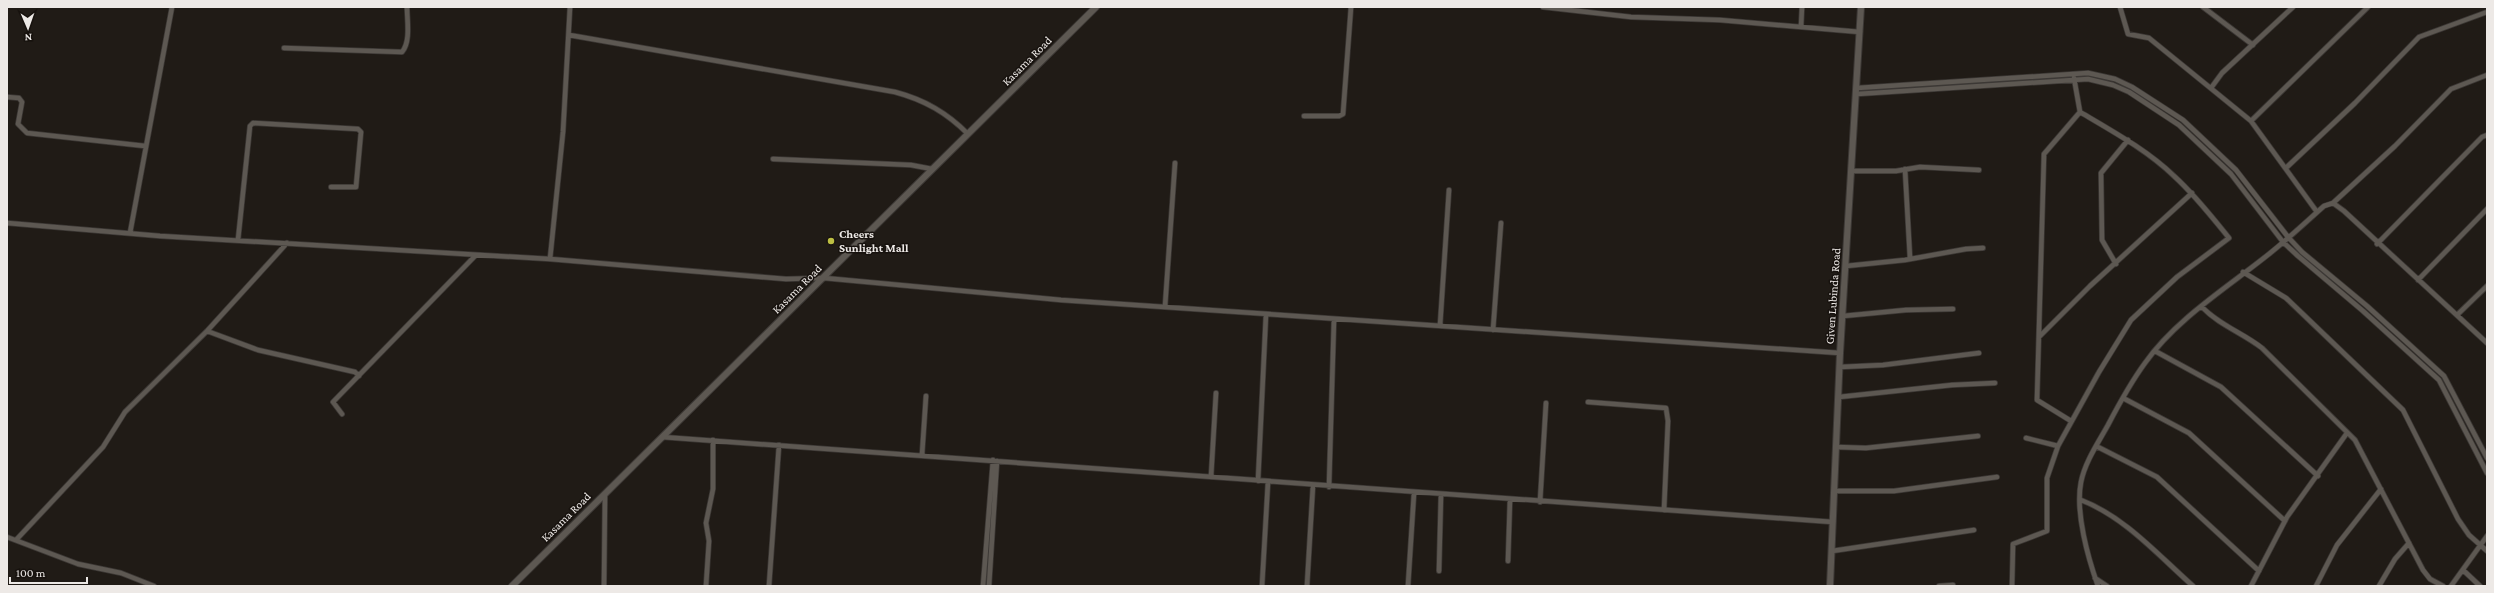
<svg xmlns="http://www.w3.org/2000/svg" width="2494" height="593" font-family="'Crimson Pro',serif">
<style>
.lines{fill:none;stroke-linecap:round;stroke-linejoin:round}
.minor-casing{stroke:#3c3835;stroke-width:6}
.tertiary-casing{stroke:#3c3835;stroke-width:8}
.minor{stroke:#5d5852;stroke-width:4.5}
.tertiary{stroke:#5d5852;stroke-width:6}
.poi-dot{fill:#bdbf43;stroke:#17120e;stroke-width:1.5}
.labels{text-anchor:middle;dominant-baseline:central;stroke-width:3;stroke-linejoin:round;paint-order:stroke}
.street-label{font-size:12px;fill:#ede9e6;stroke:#17120e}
.poi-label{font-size:12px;font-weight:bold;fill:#ede9e6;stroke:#17120e;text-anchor:start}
</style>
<rect width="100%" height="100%" fill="#201b16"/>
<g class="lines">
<g class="minor-casing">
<path id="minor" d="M 1543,7 L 1631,17 L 1720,20 L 1860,32
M 2120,7 L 2128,34 L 2149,38 L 2251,121 L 2317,212
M 2203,7 L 2253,45
M 1801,27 L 1802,7
M 569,35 L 895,92 C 925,100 947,113 968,134
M 284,48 L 402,52 C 411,42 407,20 407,7
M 1857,88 L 2088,73 L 2115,79 L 2132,87 L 2183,120 L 2236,170 L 2288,237 L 2302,252 L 2367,306 L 2444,376 L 2487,458
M 2211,88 L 2222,73 L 2293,7
M 1857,94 L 2088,79 L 2113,85 L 2129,92 L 2179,125 L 2231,174 L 2283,242 L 2298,256 L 2363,311 L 2439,380 L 2487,473
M 7,97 L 19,98 L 22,102 L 18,124 L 27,133 L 145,146
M 1304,116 L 1339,116 L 1343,114 L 1351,7
M 2251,121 L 2368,7
M 773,159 L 911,165 L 932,169
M 2287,167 L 2355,103 L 2419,37 L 2487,12
M 1905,169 L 1910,258
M 1852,171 L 1896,171 L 1920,167 L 1979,170
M 2333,203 L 2395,146 L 2451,89 L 2487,75
M 7,223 L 160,236 L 550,259 L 786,279 L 824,278 L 1061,300 L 1840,353
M 130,233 L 172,7
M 238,240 L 250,126 L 253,123 L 358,129 L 361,132 L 356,187 L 331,187
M 2377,244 L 2482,137 L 2487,135
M 550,259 L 563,132 L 570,7
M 2116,264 L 2102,240 L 2101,173 L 2128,140
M 1846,266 L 1905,260 L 1966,249 L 1983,248
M 2243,272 L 2286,298 L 2403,410 L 2458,519 L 2469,535 L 2487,551
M 2418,280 L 2487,209
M 1165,307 L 1175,163
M 2202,307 C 2219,325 2243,333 2262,348 L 2355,440 L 2423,570 L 2430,579 L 2443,586
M 2457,315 L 2487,286
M 1843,316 L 1906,310 L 1953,309
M 1440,326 L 1449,190
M 1493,330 L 1501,223
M 207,331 L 258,350 L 355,372 L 359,376
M 2039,337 L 2090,286 L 2192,193
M 2155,351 L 2221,387 L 2318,476
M 1840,367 L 1883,365 L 1979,353
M 1839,397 L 1952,385 L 1995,383
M 2123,398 L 2189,433 L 2285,521
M 1588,402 L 1666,408 L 1668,421 L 1664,510
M 342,414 L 333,402 L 476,255
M 2071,421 L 2037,400 L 2044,154 L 2080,112 L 2074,78
M 662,437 L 1833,522
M 2026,438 L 2058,446
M 2096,446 L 2157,477 L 2259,571
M 1836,447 L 1866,448 L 1978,436
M 922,455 L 926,396
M 1211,477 L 1216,393
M 1258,481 L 1266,314
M 1329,487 L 1334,319
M 1834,491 L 1894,491 L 1997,477
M 2081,500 C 2125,517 2158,555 2193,586
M 1540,502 L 1546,403
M 7,537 L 78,564 L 121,573 L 154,586
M 16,540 L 103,447 L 125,412 L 207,331 L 287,243
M 1832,551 L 1974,530
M 1508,561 L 1510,499
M 2463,570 L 2480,586
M 1439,571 L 1441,494
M 2095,578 L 2107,586
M 604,586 L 605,494
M 706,586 L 709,541 L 706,523 L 713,489 L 713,440
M 769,586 L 779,445
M 983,586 L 993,460
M 989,586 L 997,461
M 1262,586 L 1268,482
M 1307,586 L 1313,485
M 1408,586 L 1414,493
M 1939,586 L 1953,585
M 2012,586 L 2013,544 L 2047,531 L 2047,478 L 2058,446 L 2099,372 L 2131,320 L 2177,277 L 2229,238 C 2212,217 2195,195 2174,176 C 2147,150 2112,131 2080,112
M 2098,586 C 2088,558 2075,512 2081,482 C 2085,462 2098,443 2108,425 C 2119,404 2131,382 2145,363 C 2176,319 2228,287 2269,254 C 2288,239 2306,222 2324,206 L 2333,203 L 2344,211 L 2487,343
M 2251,586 L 2287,517 L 2347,433
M 2316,586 L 2337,545 L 2381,489
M 2379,586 L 2395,559 L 2409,543
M 2451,586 L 2487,536"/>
</g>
<g class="tertiary-casing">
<path id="tertiary" d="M 512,586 L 1096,7
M 1830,586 L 1840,353 L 1861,7"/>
</g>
<use href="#minor" class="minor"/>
<use href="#tertiary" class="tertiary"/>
</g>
<circle class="poi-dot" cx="831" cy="241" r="4"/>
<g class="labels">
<g class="street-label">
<text transform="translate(1027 61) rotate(-45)">Kasama Road</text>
<text transform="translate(797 289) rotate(-45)">Kasama Road</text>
<text transform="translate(1833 296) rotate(-86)">Given Lubinda Road</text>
<text transform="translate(566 517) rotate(-45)">Kasama Road</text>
</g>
<g class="poi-label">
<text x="839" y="234">Cheers<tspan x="839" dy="14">Sunlight Mall</tspan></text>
</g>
</g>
<rect width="2494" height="593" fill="none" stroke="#ede9e6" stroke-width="16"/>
<g transform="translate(28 28) rotate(178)" stroke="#17120e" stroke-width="3" paint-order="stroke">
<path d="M0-3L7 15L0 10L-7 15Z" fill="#ede9e6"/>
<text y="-6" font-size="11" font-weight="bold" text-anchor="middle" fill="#ede9e6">N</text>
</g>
<path d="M10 577v6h77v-6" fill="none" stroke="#ede9e6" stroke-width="2"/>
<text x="16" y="577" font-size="12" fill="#ede9e6" stroke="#17120e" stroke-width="3" paint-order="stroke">100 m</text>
</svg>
